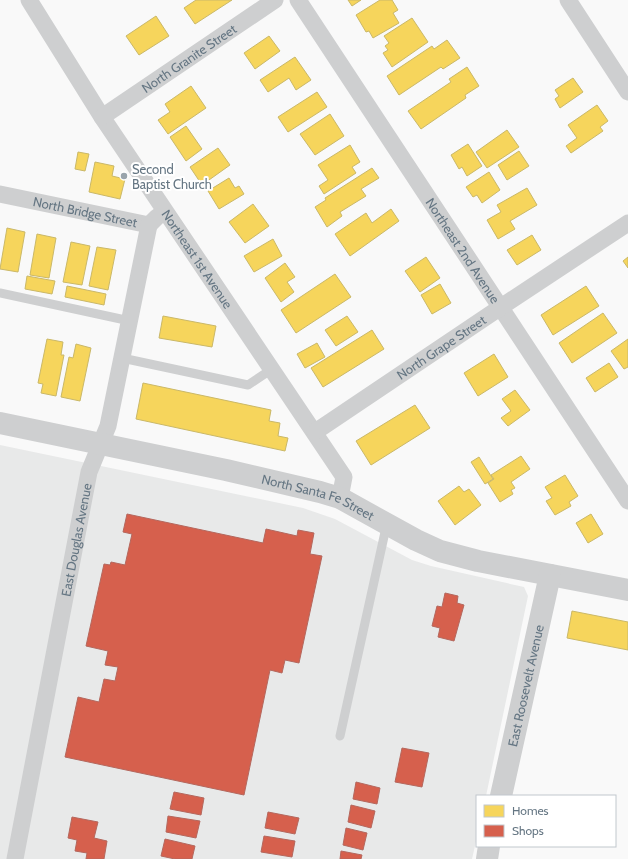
<svg xmlns="http://www.w3.org/2000/svg" width="628" height="859" font-family="Cabin,sans-serif">
<style>
.built{fill:#e8e9e9}
.homes{fill:#f6d55c;stroke:#cab868}
.shops{fill:#d6604d;stroke:#b4675d}
.lines{fill:none;stroke-linecap:round;stroke-linejoin:round}
.service{stroke:#cecfd0;stroke-width:9}
.minor{stroke:#cecfd0;stroke-width:17}
.tertiary{stroke:#cecfd0;stroke-width:22}
.poi-dot{fill:#99a4ac;stroke:#fff;stroke-width:1.5}
.labels{text-anchor:middle;dominant-baseline:central;stroke-width:4;stroke-linejoin:round;paint-order:stroke}
.street-label{font-size:13px;fill:#657683;stroke:#fff}
.poi-label{font-size:13px;fill:#657683;stroke:#fff;text-anchor:start}
</style>
<rect width="100%" height="100%" fill="#f9f9f9"/>
<path class="built" d="M 0,445 L 303,508 L 335,519 L 412,560 L 431,566 L 524,587 L 528,596 L 486,796 L 477,796 L 477,837 L 472,859 L 0,859 Z"/>
<path class="homes" d="M 196,0 L 232,0 L 195,24 L 184,8 Z
M 348,0 L 361,0 L 352,6 Z
M 380,0 L 392,0 L 398,10 L 393,13 L 399,23 L 373,38 L 369,31 L 366,32 L 356,15 Z
M 156,16 L 169,36 L 139,55 L 126,36 Z
M 412,18 L 428,42 L 392,67 L 383,53 L 388,50 L 385,46 L 389,43 L 384,36 Z
M 269,36 L 280,51 L 255,69 L 244,53 Z
M 447,40 L 460,58 L 443,69 L 441,67 L 399,95 L 387,76 L 432,46 L 434,49 Z
M 295,57 L 311,80 L 296,90 L 289,78 L 268,92 L 260,80 Z
M 467,67 L 479,86 L 465,95 L 466,98 L 421,129 L 408,111 L 451,82 L 449,79 Z
M 573,78 L 583,92 L 560,108 L 555,99 L 559,96 L 555,90 Z
M 191,86 L 206,108 L 168,134 L 158,120 L 170,112 L 165,104 Z
M 317,92 L 327,107 L 288,132 L 278,117 Z
M 597,105 L 608,121 L 600,127 L 603,131 L 571,153 L 566,146 L 577,138 L 568,125 Z
M 330,114 L 344,136 L 315,155 L 300,134 Z
M 186,126 L 202,149 L 186,161 L 170,137 Z
M 507,130 L 519,147 L 487,168 L 476,152 Z
M 468,144 L 482,166 L 467,176 L 462,167 L 459,169 L 451,155 Z
M 350,145 L 360,162 L 352,167 L 356,173 L 324,194 L 319,186 L 328,180 L 318,165 Z
M 218,148 L 230,165 L 202,185 L 190,167 Z
M 519,151 L 529,166 L 507,180 L 498,165 Z
M 78,152 L 89,154 L 85,171 L 75,169 Z
M 95,162 L 114,166 L 112,176 L 125,179 L 120,199 L 89,192 Z
M 372,168 L 379,178 L 361,189 L 366,196 L 340,212 L 342,216 L 327,227 L 315,207 L 326,200 L 325,198 Z
M 489,172 L 500,190 L 482,203 L 477,195 L 473,197 L 466,187 Z
M 229,178 L 235,188 L 239,186 L 244,194 L 219,209 L 208,191 Z
M 527,188 L 537,205 L 510,221 L 515,229 L 498,239 L 487,220 L 501,212 L 497,205 Z
M 253,204 L 269,226 L 245,243 L 229,222 Z
M 391,209 L 399,221 L 350,256 L 335,234 L 366,213 L 372,223 Z
M 7,228 L 25,232 L 18,272 L 0,269 Z
M 37,234 L 56,238 L 49,278 L 30,275 Z
M 532,235 L 541,250 L 517,265 L 507,250 Z
M 273,239 L 282,256 L 254,272 L 244,256 Z
M 71,242 L 90,246 L 82,285 L 63,282 Z
M 97,247 L 116,250 L 108,290 L 89,286 Z
M 426,257 L 440,278 L 420,292 L 405,271 Z
M 628,257 L 628,268 L 623,261 Z
M 285,263 L 295,277 L 287,282 L 294,292 L 281,302 L 265,278 Z
M 335,274 L 351,297 L 296,333 L 281,310 Z
M 27,276 L 55,281 L 52,294 L 25,289 Z
M 440,284 L 451,303 L 432,314 L 421,295 Z
M 67,286 L 106,294 L 104,305 L 65,297 Z
M 586,286 L 599,306 L 553,335 L 541,315 Z
M 603,313 L 617,333 L 572,363 L 559,343 Z
M 163,316 L 216,326 L 212,347 L 159,338 Z
M 347,316 L 358,332 L 336,346 L 325,330 Z
M 372,330 L 384,349 L 323,387 L 311,368 Z
M 47,339 L 63,342 L 61,355 L 64,355 L 56,396 L 41,393 L 43,384 L 38,383 Z
M 628,339 L 628,367 L 624,369 L 611,351 Z
M 317,343 L 325,357 L 305,368 L 297,354 Z
M 76,344 L 91,348 L 80,401 L 61,397 L 69,357 L 73,358 Z
M 494,354 L 508,377 L 478,396 L 464,373 Z
M 609,363 L 618,377 L 595,392 L 586,378 Z
M 143,383 L 271,410 L 269,421 L 280,423 L 278,436 L 288,438 L 285,451 L 136,419 Z
M 515,390 L 530,410 L 508,426 L 501,418 L 511,411 L 502,399 Z
M 415,405 L 430,428 L 371,465 L 356,441 Z
M 521,456 L 530,469 L 511,482 L 515,488 L 511,490 L 513,494 L 500,502 L 488,483 L 494,479 L 491,475 Z
M 479,457 L 493,479 L 485,484 L 471,462 Z
M 565,475 L 578,496 L 569,502 L 571,506 L 555,515 L 546,501 L 552,498 L 545,487 Z
M 459,486 L 464,492 L 469,489 L 481,505 L 455,525 L 438,501 Z
M 591,514 L 603,534 L 588,543 L 576,523 Z
M 572,611 L 628,622 L 628,650 L 567,638 Z"/>
<path class="shops" d="M 127,514 L 263,543 L 266,529 L 297,536 L 298,530 L 314,533 L 310,554 L 322,556 L 299,663 L 285,660 L 282,673 L 270,670 L 244,795 L 65,757 L 78,697 L 99,702 L 104,679 L 115,681 L 118,667 L 105,665 L 108,651 L 86,646 L 104,564 L 110,565 L 111,562 L 125,565 L 132,534 L 123,532 Z
M 445,593 L 458,596 L 457,603 L 464,605 L 454,641 L 438,637 L 440,628 L 432,626 L 437,606 L 442,607 Z
M 402,748 L 429,753 L 422,787 L 395,782 Z
M 356,782 L 380,788 L 377,804 L 353,799 Z
M 174,792 L 204,798 L 201,815 L 170,809 Z
M 351,805 L 375,811 L 371,828 L 348,822 Z
M 268,812 L 299,818 L 295,834 L 265,828 Z
M 168,816 L 200,821 L 196,838 L 166,832 Z
M 72,817 L 98,822 L 94,838 L 107,841 L 104,859 L 86,859 L 87,853 L 75,851 L 77,840 L 68,838 Z
M 346,828 L 367,833 L 363,850 L 343,845 Z
M 264,836 L 295,841 L 292,857 L 261,852 Z
M 165,839 L 195,846 L 192,859 L 175,859 L 161,856 Z
M 341,851 L 362,855 L 361,859 L 340,859 Z"/>
<g class="lines">
<path class="service" d="M 0,293 L 130,321
M 122,358 L 248,385 L 272,369
M 340,736 L 387,523"/>
<g class="minor">
<path id="s1" d="M 29,0 L 102,117 L 344,477 L 340,498"/>
<path id="s2" d="M 298,0 L 628,501"/>
<path d="M 568,0 L 628,92"/>
<path id="s3" d="M 102,117 L 275,0"/>
<path id="s4" d="M 0,194 L 149,225 L 157,217"/>
<path id="s5" d="M 315,432 L 501,307 L 628,223"/>
<path id="s6" d="M 15,859 L 89,472 L 108,426 L 149,225"/>
</g>
<g class="tertiary">
<path id="s7" d="M 0,423 L 226,470 L 320,492 L 340,498 L 416,540 L 440,551 L 478,561 L 628,590"/>
<path id="s8" d="M 501,796 L 550,575"/>
<path d="M 487,859 L 489,846"/>
</g>
</g>
<circle class="poi-dot" cx="124" cy="176" r="4"/>
<g class="labels">
<g class="street-label">
<text stroke="none"><textPath href="#s3" startOffset="105">North Granite Street</textPath></text>
<text stroke="none"><textPath href="#s4" startOffset="87">North Bridge Street</textPath></text>
<text stroke="none"><textPath href="#s2" startOffset="300">Northeast 2nd Avenue</textPath></text>
<text stroke="none"><textPath href="#s1" startOffset="309">Northeast 1st Avenue</textPath></text>
<text stroke="none"><textPath href="#s5" startOffset="152">North Grape Street</textPath></text>
<text stroke="none"><textPath href="#s7" startOffset="327">North Santa Fe Street</textPath></text>
<text stroke="none"><textPath href="#s6" startOffset="325">East Douglas Avenue</textPath></text>
<text stroke="none"><textPath href="#s8" startOffset="113">East Roosevelt Avenue</textPath></text>
</g>
<g class="poi-label">
<text x="132" y="169">Second<tspan x="132" dy="15">Baptist Church</tspan></text>
</g>
</g>
<rect x="476" y="795" width="140" height="52" fill="#ffffff" stroke="#c1c8cd"/>
<rect x="484" y="805" width="20" height="12" fill="#f6d55c" stroke="#c1c8cd"/>
<text x="512" y="815" font-size="12" fill="#657683">Homes</text>
<rect x="484" y="825" width="20" height="12" fill="#d6604d" stroke="#c1c8cd"/>
<text x="512" y="835" font-size="12" fill="#657683">Shops</text>
</svg>
